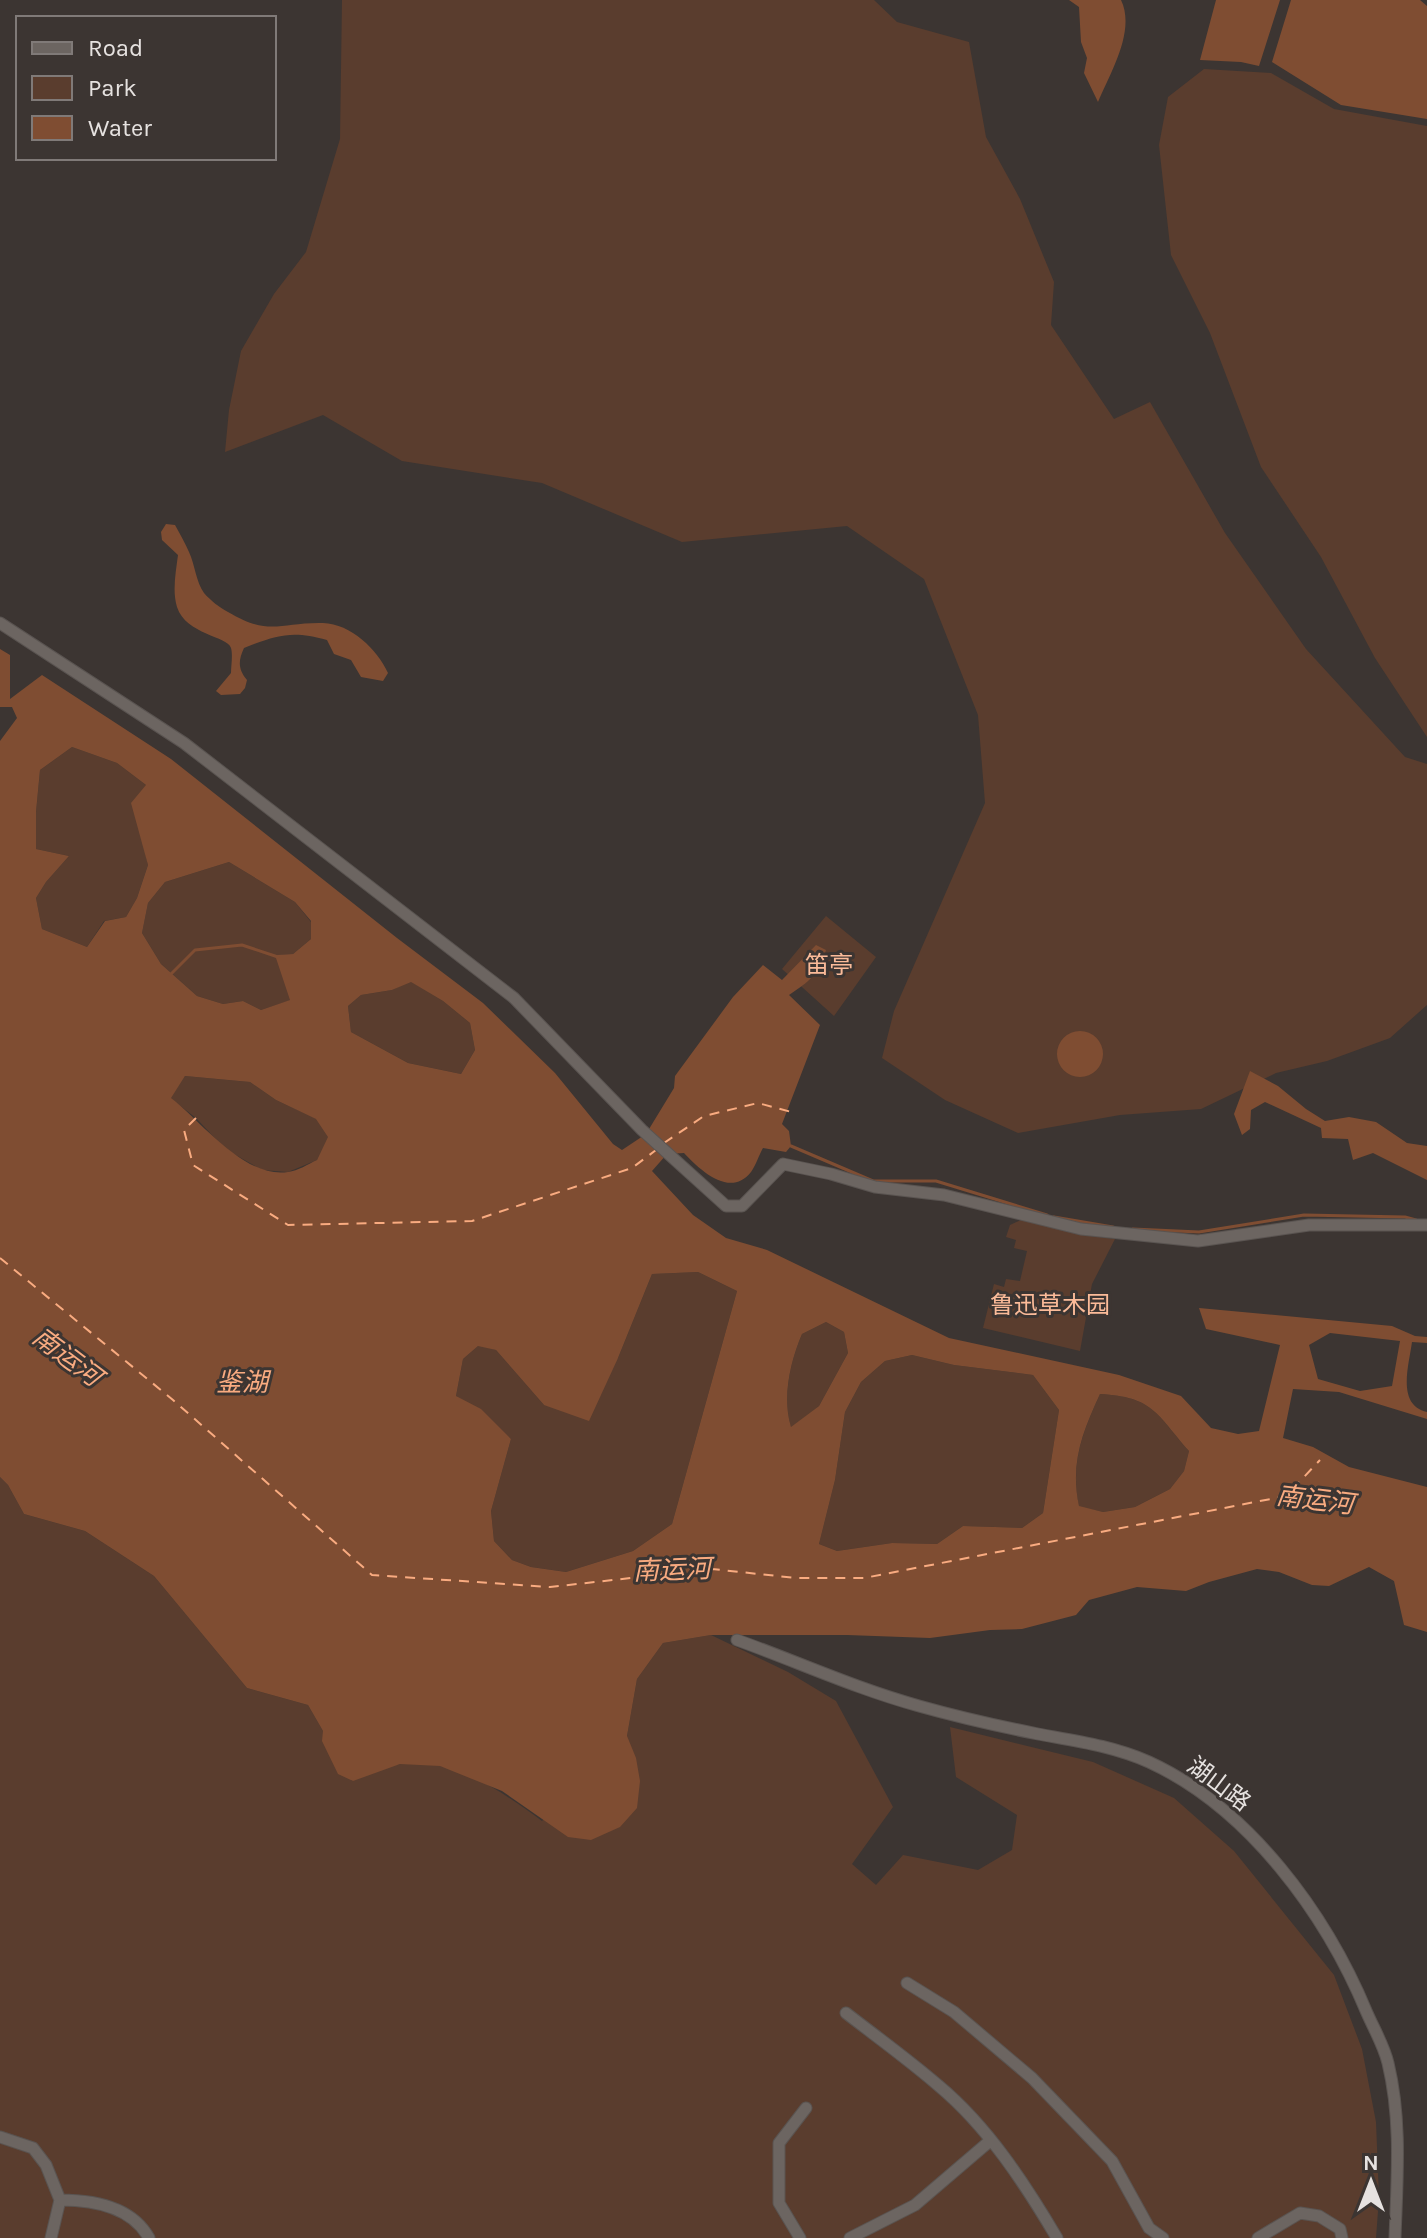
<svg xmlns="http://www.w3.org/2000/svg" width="1427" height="2238" font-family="Karla,'Noto Sans SC',sans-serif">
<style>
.green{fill:#5a3d2e}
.water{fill:#7f4d32;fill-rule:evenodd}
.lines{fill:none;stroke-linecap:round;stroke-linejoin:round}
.stream{stroke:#7f4d32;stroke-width:3}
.ferry{stroke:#f9ab80;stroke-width:2;stroke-dasharray:10 8;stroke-linecap:butt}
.minor-casing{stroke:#5a5451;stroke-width:13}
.minor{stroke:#6c6561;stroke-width:11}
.labels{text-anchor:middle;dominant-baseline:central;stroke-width:6;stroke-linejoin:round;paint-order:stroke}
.park-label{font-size:24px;fill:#fbbb99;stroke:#3c3532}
.street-label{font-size:24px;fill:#e6e2e0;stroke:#3c3532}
.water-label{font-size:26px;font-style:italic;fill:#f9ab80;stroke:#3c3532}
</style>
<rect width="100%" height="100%" fill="#3c3532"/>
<path class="green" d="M 342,0 L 874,0 L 897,22 L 969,42 L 986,137 L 1020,199 L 1054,282 L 1051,325 L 1114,419 L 1150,402 L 1225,533 L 1306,649 L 1405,757 L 1427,764 L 1427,1005 L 1390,1038 L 1327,1061 L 1276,1073 L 1201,1109 L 1120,1115 L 1018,1133 L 945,1100 L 882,1058 L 894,1011 L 985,803 L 978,715 L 924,579 L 847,526 L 682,542 L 542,483 L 402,461 L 323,415 L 225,452 L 229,410 L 241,351 L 274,294 L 306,252 L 340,139 Z
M 1204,69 L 1271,73 L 1334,109 L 1427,126 L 1427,737 L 1375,658 L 1321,557 L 1261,467 L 1210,333 L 1171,255 L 1159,145 L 1168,97 Z
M 72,747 L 117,763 L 146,785 L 144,847 L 148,865 L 137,898 L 126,917 L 104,921 L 87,947 L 42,929 L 36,898 L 46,882 L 69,856 L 36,849 L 36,812 L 40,770 Z
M 229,862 L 295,902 L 311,922 L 311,939 L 293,954 L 276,955 L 291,1000 L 261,1010 L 243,1001 L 223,1004 L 197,996 L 161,964 L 142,933 L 148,903 L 165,882 Z
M 826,916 L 876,957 L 834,1016 L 782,969 Z
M 410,981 L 443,1001 L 470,1023 L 475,1050 L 461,1074 L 408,1063 L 351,1032 L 348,1006 L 361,995 L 392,990 Z
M 185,1076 L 250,1082 L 276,1100 L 317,1119 L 329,1137 L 317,1160 L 288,1172 L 262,1170 L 225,1149 L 196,1118 L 170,1098 Z
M 1021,1220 L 1082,1235 L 1115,1239 L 1092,1284 L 1080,1351 L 983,1328 L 994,1284 L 1004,1287 L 1006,1279 L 1020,1281 L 1027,1251 L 1014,1248 L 1016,1240 L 1006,1237 L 1010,1225 Z
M 698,1272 L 737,1291 L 672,1524 L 633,1551 L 566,1572 L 531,1567 L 512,1560 L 494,1541 L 491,1511 L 511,1439 L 456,1396 L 463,1359 L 479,1345 L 496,1350 L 544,1405 L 618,1358 L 652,1274 Z
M 826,1322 L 844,1332 L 848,1353 L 819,1406 L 791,1428 C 782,1398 790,1362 802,1334 Z
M 912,1355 L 954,1365 L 1033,1375 L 1059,1410 L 1043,1513 L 1022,1528 L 963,1526 L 937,1544 L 892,1543 L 837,1551 L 819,1544 L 835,1480 L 845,1412 L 861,1382 L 885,1361 Z
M 1100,1394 C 1153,1397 1156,1413 1189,1451 L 1184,1471 L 1170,1489 L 1135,1507 L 1103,1512 L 1079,1507 C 1070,1464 1082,1433 1100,1394 Z
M 0,1477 L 8,1485 L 24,1514 L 85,1531 L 154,1576 L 247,1688 L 308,1705 L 352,1781 C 367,1775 384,1766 400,1764 C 451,1756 503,1792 542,1821 L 627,1736 L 637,1679 L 663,1643 L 711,1635 L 788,1672 L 836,1701 L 893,1807 L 852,1864 L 876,1885 L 903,1855 L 978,1870 L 1012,1850 L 1017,1815 L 956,1777 L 950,1727 L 1093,1762 L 1174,1798 L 1234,1851 L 1334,1975 L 1362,2049 L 1376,2122 L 1379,2198 L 1376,2238 L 0,2238 Z"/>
<path class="water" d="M 1069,0 L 1121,0 C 1136,31 1110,73 1098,102 L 1084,73 L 1087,58 L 1081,42 L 1079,7 Z
M 1216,0 L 1280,0 L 1259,66 L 1241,62 L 1200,60 Z
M 1291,0 L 1420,0 L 1427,6 L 1427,119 L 1341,105 L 1272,62 Z
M 166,524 L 175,525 C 180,534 185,543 189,552 C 195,565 196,582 204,593 C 210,600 220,608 228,612 C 270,637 280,622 323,623 C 351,624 377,649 388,673 L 383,681 L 361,677 L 351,660 L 334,654 L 327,640 C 292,630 277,635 244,648 C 238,661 238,669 247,680 L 245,688 L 240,694 L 221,695 L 216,691 L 231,673 C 231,666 233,655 231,648 C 228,636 186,635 177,607 C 172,591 176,571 178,555 L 162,540 L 161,532 Z
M 0,649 L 10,655 L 10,699 L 42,675 L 171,759 L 397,938 L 483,1003 L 555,1073 L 613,1144 L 622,1150 L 646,1134 L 674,1088 L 675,1076 L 733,997 L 763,965 L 782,980 L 816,945 L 826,950 C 818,975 810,981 789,995 L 820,1025 L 782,1124 L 789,1131 L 791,1146 L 786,1152 L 763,1148 C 759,1155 756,1165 751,1172 C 730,1199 699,1169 684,1153 L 667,1154 L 652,1171 L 693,1215 L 726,1238 L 767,1250 L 949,1338 L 1119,1375 L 1181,1396 L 1211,1428 L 1238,1434 L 1259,1431 L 1280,1345 L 1206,1329 L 1199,1308 L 1392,1326 L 1415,1336 L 1427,1337 L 1427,1343 L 1412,1342 C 1409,1365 1396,1405 1427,1412 L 1427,1419 L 1339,1392 L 1293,1389 L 1283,1438 L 1313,1447 L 1349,1467 L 1427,1487 L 1427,1632 L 1404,1625 L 1394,1581 L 1369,1567 L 1329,1586 L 1312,1585 L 1279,1572 L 1257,1569 L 1209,1582 L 1186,1591 L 1137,1587 L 1089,1600 L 1076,1615 L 1022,1629 L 990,1630 L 930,1638 L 847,1635 L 711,1635 L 663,1643 L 637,1679 L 627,1736 L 636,1758 L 640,1781 L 637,1808 L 620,1827 L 591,1840 L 568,1837 L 502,1791 L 440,1766 L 400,1764 L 353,1781 L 338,1774 L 322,1741 L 323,1731 L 308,1705 L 247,1688 L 154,1576 L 85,1531 L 24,1514 L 8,1485 L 0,1477 L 0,741 L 17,718 L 12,707 L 0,707 ZM 72,747 L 117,763 L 146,785 L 131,803 L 148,865 L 137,898 L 126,917 L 105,921 L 87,947 L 42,929 L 36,898 L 46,882 L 69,856 L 36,849 L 36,812 L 40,770 ZM 229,862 L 295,902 L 311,921 L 311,939 L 293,954 L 275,955 L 290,1000 L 261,1010 L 243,1001 L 223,1004 L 197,996 L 161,964 L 142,933 L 148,903 L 165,882 ZM 411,982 L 443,1001 L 470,1023 L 475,1050 L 461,1074 L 408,1063 L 351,1032 L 348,1006 L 361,995 L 392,990 ZM 185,1076 L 250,1082 L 276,1100 L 316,1119 L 328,1137 L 317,1160 C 308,1164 298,1171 288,1172 C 245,1179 202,1122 171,1098 ZM 698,1272 L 737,1291 L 672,1524 L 633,1551 L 566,1572 L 531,1567 L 512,1560 L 494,1541 L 491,1511 L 511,1439 L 481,1409 L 456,1396 L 463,1359 L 478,1346 L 496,1350 L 544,1405 L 589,1421 L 618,1358 L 652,1274 ZM 826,1322 L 844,1332 L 848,1353 L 819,1406 L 791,1427 C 782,1398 790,1362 802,1334 ZM 1330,1333 L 1400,1341 L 1392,1386 L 1360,1391 L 1318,1379 L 1309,1345 ZM 912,1355 L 954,1365 L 1033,1375 L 1059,1410 L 1043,1513 L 1022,1528 L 963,1526 L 937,1544 L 892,1543 L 837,1551 L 819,1544 L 835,1480 L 845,1412 L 861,1382 L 885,1361 ZM 1100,1394 C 1153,1397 1156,1413 1189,1451 L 1184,1471 L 1170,1489 L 1135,1507 L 1103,1512 L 1079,1506 C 1070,1464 1082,1433 1100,1394 Z
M1057 1054a23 23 0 1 1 46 0a23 23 0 1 1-46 0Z
M 1250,1071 L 1278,1086 L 1306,1109 L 1325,1121 L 1349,1117 L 1376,1122 L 1407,1143 L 1427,1146 L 1427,1180 L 1373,1153 L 1353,1160 L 1348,1139 L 1322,1138 L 1321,1128 L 1265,1102 L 1251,1110 L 1250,1129 L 1242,1135 L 1234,1114 Z"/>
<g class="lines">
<path class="stream" d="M 170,975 L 195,950 L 242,945 L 278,957
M 791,1146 L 873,1181 L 936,1181 L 1047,1215
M 1054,1217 L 1113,1227
M 1133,1229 L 1199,1232 L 1304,1215 L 1405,1217 L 1416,1220"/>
<path class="ferry" d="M 196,1118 L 184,1130 L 193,1165 L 288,1225 L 472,1221 L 632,1168 L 656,1150
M 664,1143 L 704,1116 L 758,1103 L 795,1113
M 0,1258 L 173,1400 L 372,1575 L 550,1587 L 712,1569 L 796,1578 L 864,1578 L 1286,1496 L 1320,1460"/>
<g class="minor-casing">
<path id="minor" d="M 0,623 L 184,743 L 514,998 L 642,1130 L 726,1206 L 742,1206 L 783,1164 L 831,1174 L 875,1187 L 944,1195 L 1081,1229 L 1198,1241 L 1309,1225 L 1427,1225
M 737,1640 C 798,1662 857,1689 919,1706 C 958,1717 998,1726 1038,1734 C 1076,1741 1113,1746 1149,1762 C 1249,1808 1326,1914 1367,2013 C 1374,2029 1384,2046 1388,2063 C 1402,2121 1397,2179 1395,2238
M 907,1983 L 954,2012 L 1032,2078 L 1112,2161 L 1149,2228 L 1163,2238
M 846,2013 C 877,2037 909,2060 939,2086 C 988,2127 1025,2184 1057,2238
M 0,2137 L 33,2148 L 46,2165 L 60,2200 L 51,2238
M 60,2200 C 93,2200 132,2207 149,2238
M 800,2238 L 779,2203 L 779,2143 L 806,2108
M 850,2238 L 915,2205 L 991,2140
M 1258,2238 L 1300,2213 L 1319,2216 L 1340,2229 L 1342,2238"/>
</g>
<use href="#minor" class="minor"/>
</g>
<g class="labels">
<g class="park-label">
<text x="829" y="965">笛亭</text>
<text x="1050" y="1305">鲁迅草木园</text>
</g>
<g class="street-label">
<text transform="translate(1219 1784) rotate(37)">湖山路</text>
</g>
<g class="water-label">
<text transform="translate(67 1357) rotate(37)">南运河</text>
<text x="242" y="1382">鉴湖</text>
<text transform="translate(1315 1500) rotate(7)">南运河</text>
<text transform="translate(672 1570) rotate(-2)">南运河</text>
</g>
</g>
<rect x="16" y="16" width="260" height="144" fill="#3c3532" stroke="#807a78" stroke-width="2"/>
<rect x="32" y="42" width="40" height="12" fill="#6c6561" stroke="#807a78" stroke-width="2"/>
<text x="88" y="56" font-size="24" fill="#e6e2e0">Road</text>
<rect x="32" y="76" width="40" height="24" fill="#5a3d2e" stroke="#807a78" stroke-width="2"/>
<text x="88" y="96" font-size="24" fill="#e6e2e0">Park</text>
<rect x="32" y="116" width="40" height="24" fill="#7f4d32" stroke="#807a78" stroke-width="2"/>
<text x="88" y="136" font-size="24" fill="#e6e2e0">Water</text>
<g transform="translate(1371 2182)" stroke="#3c3532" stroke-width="6" paint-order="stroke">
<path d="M0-6L14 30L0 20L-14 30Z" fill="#e6e2e0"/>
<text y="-12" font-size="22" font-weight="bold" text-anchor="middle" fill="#e6e2e0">N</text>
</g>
</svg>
